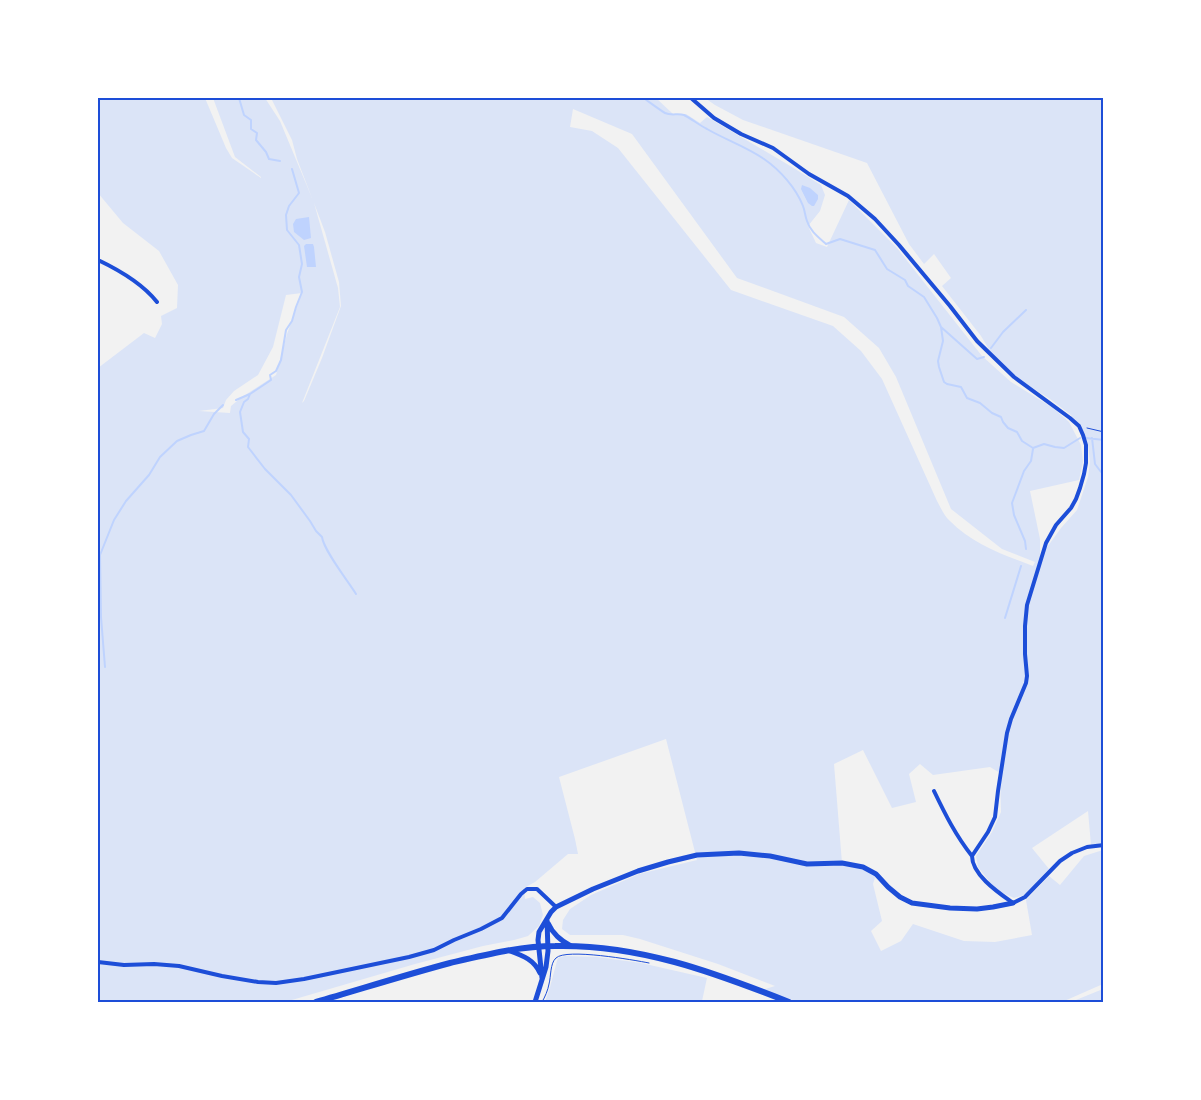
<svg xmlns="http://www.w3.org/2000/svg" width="1201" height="1100" font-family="'Source Sans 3',sans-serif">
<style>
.green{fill:#dbe4f7;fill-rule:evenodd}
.water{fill:#bfd3fe}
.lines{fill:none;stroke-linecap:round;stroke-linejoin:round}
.stream{stroke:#bfd3fe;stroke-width:2}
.path{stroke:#1d4ed8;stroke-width:1}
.minor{stroke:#1d4ed8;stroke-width:4}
.tertiary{stroke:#1d4ed8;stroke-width:5}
.primary{stroke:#1d4ed8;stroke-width:6}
.neatline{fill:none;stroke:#1d4ed8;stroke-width:2}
</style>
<rect width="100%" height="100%" fill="#f2f2f2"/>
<path class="green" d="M 98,98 L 205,98 L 226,148 L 232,158 L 261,178 L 261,177 L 235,157 L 213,98 L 265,98 L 280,121 L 312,198 L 297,159 L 292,140 L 271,98 L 656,98 L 673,114 L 686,114 L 700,123 L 707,117 L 787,164 L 821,185 L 825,195 L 820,211 L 808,226 L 816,243 L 827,247 L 849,200 L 897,248 L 982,356 L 1011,382 L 1053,408 L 1069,422 L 1081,445 L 1083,462 L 1079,480 L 1030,491 L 1040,539 L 1040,557 L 1061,528 L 1077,510 L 1088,477 L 1090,462 L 1088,444 L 1082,429 L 1071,415 L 1050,399 L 1015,377 L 990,351 L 981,336 L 942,286 L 951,278 L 934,254 L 924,264 L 909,244 L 867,163 L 743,120 L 715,105 L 705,98 L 1103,98 L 1103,843 L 1091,845 L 1088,811 L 1032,848 L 1049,869 L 1024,895 L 1014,898 L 996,890 L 978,867 L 976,856 L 992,832 L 1001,812 L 1000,773 L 990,767 L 933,775 L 920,764 L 909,774 L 916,802 L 892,808 L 863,750 L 834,764 L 842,863 L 876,874 L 873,884 L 882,921 L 871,931 L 881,951 L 901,941 L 913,924 L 964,941 L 995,942 L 1032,935 L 1026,900 L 1049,876 L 1060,885 L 1084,856 L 1103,850 L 1103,984 L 1062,1002 L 789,1002 L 759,991 L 775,986 L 718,964 L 640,939 L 623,935 L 570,935 L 562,929 L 563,920 L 570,909 L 591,895 L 639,874 L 697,860 L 666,739 L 559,777 L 575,839 L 578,854 L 568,854 L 535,882 L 524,888 L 525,899 L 533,897 L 540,903 L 543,915 L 539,926 L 528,936 L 514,940 L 483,946 L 415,964 L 285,1002 L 98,1002 L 98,368 L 144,333 L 155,338 L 162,324 L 161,316 L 177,308 L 178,285 L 159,251 L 123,223 L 98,193 ZM 573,109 L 632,134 L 737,278 L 844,317 L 879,348 L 896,377 L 951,509 L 1002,549 L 1035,562 L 1033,566 C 1004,555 972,544 950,521 C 944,516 941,508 937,501 L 882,379 L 861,351 L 833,326 L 731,290 L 618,148 L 592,131 L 570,127 ZM 314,203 L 325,232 L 339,282 L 341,306 L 322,358 L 304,401 L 302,403 L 340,307 L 338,288 ZM 302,293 L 287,334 L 276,375 L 242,397 L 231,406 L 230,413 L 199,411 L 223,408 L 226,400 L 234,391 L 258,375 L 273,347 L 286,295 Z
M 565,956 L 597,957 L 641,963 L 707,978 L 702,1001 L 705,1002 L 545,1002 L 550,987 L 557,961 L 558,958 Z
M 1103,989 L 1103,1002 L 1071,1002 Z"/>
<path class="water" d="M 802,185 L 810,188 L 818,195 L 818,199 L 814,206 L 812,206 L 808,203 L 801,189 Z
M 309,217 L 311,238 L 304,240 L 294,232 L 293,224 L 296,219 Z
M 306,244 L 313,244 L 314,247 L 316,267 L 307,267 L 304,246 Z"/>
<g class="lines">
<path class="stream" d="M 239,98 L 244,115 L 251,120 L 251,129 L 257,133 L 256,140 L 266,152 L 269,159 L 280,161
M 644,98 C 646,100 663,112 665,113 C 671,116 678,113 684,115 C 692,119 699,125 707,129 C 726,140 747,147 764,159 C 780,170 796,188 803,206 C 805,211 805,216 807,221 C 810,231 818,237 826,244 L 840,239 L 875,250 L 887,269 L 905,280 L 908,286 L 924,297 L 937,318 L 941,327 L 943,341 L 938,361 L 939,367 L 944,382 L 947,384 L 961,387 L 967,398 L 980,403 L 992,413 L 1001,417 L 1003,422 L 1008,428 L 1017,432 L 1022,441 L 1033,448 L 1044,444 L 1055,447 L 1064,448 L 1080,438
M 941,327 L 977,359 L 984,357
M 991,348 L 1003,332 L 1026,310
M 250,394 L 248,399 L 244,402 L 240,412 L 243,432 L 249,439 L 248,447 L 265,469 L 291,495 L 310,521 L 316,531 L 322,537 C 324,551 348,581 356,594
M 236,400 L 250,394 L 271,380 L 270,375 L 276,371 L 281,360 L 286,330 L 292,321 L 296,307 L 302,292 L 299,277 L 302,264 L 299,245 L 287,230 L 286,215 L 289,206 L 299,193 L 292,169
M 1086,438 L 1104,440
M 1092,438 L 1095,464 L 1101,472 L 1104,472
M 1026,549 L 1025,541 L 1014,515 L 1012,503 L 1024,471 L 1031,461 L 1033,449
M 1005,618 L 1021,566
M 105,667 L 101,617 L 100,555 L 114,520 L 126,501 L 149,475 L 160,457 L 177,441 L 191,435 L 204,431 L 214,414 L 223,405"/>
<path class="path" d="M 1087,428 L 1104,432
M 542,1002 C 545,997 548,990 549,984 C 551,977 550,963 556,958 C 566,948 634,960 649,963"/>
<path class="minor" d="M 691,98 L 714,118 L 741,134 L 773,148 L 809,174 L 848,196 L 875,219 L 899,245 L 950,306 L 977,341 L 1014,377 L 1070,418 L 1079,426 L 1083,435 L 1086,445 L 1086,463 L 1084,474 L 1080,488 L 1076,499 L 1071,508 L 1056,525 L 1046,543 L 1027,605 L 1025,626 L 1025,654 L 1027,676 L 1026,683 L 1011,719 L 1007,733 L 998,791 L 995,817 L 988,832 L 972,856 C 972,875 999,893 1013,903 L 1025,897 L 1060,861 L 1072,853 L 1087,847 L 1104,845
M 98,260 C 119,270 142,283 157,302
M 934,791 C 945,814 956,836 972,856
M 98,962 L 124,965 L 154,964 L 179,966 L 222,976 L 258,982 L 276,983 L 304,979 L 409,957 L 434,950 L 454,940 L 481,929 L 502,918 L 521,894 L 527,889 L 537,889 L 556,907"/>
<path class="tertiary" d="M 548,923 C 553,934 560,940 571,946
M 510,951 C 524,956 534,960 540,973
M 542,978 L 538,940 L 539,932 L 551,912 L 556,907 L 593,889 L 638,871 L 668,862 L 697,855 L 739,853 L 770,856 L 807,864 L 842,863 L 863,867 L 876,874 L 888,887 L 900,897 L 912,903 L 950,908 L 977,909 L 993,907 L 1013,903
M 535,1002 L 546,967 L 548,951 L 547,920"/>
<path class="primary" d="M 316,1002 C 361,989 405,975 450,963 C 484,955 520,946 555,946 C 638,944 713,972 789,1002"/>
</g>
<rect width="1201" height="1100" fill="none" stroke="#ffffff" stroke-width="198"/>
<rect x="99" y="99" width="1003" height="902" class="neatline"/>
</svg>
